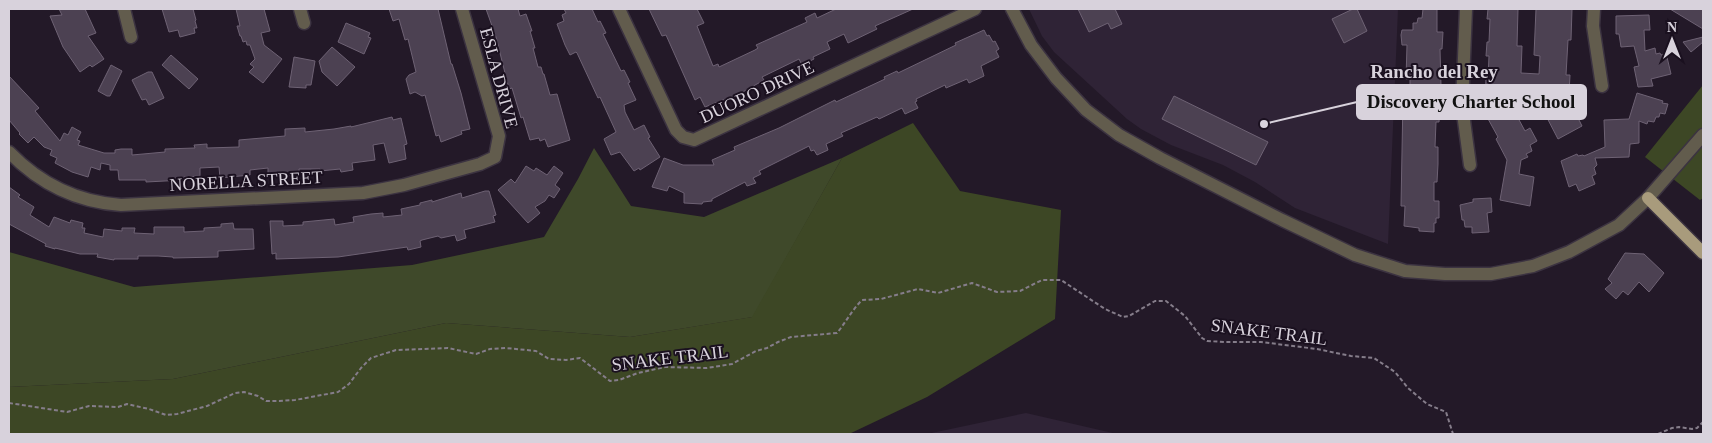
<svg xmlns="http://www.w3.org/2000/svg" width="1712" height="443" font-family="'Times New Roman',serif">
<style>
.built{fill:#2f2336}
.green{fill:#3f492a}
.forest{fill:#3d4725}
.building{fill:#4c4152;stroke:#6e6274}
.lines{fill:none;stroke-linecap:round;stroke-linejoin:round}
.minor-casing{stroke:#3c3341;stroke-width:15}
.major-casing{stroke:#3c3341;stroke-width:15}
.path{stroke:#857d8a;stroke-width:2;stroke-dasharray:4 2.5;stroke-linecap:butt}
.minor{stroke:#625c4d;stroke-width:12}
.major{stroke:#a89b7c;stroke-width:12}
.labels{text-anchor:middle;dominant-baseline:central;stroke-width:4;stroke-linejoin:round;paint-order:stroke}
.street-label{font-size:18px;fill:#d8d2dc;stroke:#1a101f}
.neighbourhood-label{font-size:19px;font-weight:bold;fill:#d8d2dc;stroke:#1a101f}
.leader{fill:none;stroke:#d8d2dc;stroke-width:2}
.callout-dot{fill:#d8d2dc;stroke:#1a101f;stroke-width:2}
.callout{fill:#d8d2dc;stroke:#d8d2dc;stroke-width:2}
.callout-label{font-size:19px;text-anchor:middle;font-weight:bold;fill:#111}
</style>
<rect width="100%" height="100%" fill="#231928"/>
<path class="built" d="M 1029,9 L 1398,9 L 1388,244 L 1295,208 L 1255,182 L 1223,165 L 1171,145 L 1141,129 L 1127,119 L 1054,52 L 1042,36 Z
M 1026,413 L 1117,434 L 927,434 Z"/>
<path class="green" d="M 594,148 L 631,206 L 704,217 L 842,158 L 753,317 L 630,337 L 446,323 L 173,379 L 9,387 L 9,252 L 134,287 L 412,265 L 544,237 L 578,179 Z"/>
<path class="forest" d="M 1703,85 L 1703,198 L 1700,200 L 1645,157 Z
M 913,123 L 960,191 L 1061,210 L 1055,319 L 927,397 L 849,434 L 9,434 L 9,387 L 173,379 L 446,323 L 630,337 L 752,317 L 842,158 Z"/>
<path class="building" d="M 59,9 L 85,9 L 96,33 L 88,36 L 104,59 L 92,67 L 90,65 L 80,72 L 63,47 L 50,16 L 62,15 Z
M 162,9 L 193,9 L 196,20 L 195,21 L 197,28 L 194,28 L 195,33 L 180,37 L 178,30 L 169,32 Z
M 236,9 L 264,9 L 270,31 L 261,33 L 264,45 L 282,59 L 263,83 L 249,72 L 254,67 L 250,64 L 255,59 L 250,45 L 247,45 L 246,41 L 243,42 L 241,36 L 240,36 L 237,26 L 240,26 Z
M 389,9 L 438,9 L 451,64 L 452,64 L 461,93 L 470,129 L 461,131 L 462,134 L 441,142 L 439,135 L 436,136 L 425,95 L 422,96 L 415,92 L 410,94 L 406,79 L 409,75 L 416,72 L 408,39 L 405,40 L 399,19 L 393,21 Z
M 486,9 L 518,9 L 520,16 L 526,14 L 532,31 L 530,31 L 535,48 L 533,48 L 538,67 L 541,67 L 543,74 L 544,74 L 550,95 L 557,94 L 570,140 L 548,147 L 545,139 L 540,141 L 539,138 L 530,140 L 523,117 L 521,118 L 512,88 L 509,89 L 496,37 Z
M 564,9 L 592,9 L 598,22 L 600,21 L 606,33 L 603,34 L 621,71 L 624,70 L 630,82 L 628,83 L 636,100 L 624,105 L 625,112 L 634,130 L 644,125 L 650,137 L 648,138 L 660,157 L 640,170 L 639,168 L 634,171 L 620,152 L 611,155 L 604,139 L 616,132 L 600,97 L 598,98 L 577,53 L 576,52 L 570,55 L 565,45 L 557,24 L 564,21 L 562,15 L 566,13 Z
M 649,9 L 697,9 L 704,23 L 697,26 L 713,66 L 718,64 L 719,67 L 755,50 L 758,48 L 756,45 L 807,22 L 805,18 L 815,13 L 817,18 L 836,9 L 913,9 L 875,26 L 877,29 L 848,43 L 844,34 L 827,42 L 830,49 L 813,57 L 814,59 L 802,65 L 799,59 L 762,77 L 764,80 L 741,93 L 705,107 L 700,97 L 695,100 L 666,35 L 662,36 Z
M 1078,9 L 1115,9 L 1122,24 L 1111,29 L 1108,23 L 1089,32 Z
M 1353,9 L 1357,9 L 1367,31 L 1344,43 L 1332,19 Z
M 1423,9 L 1437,9 L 1437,32 L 1443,32 L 1442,49 L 1440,49 L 1441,86 L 1435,86 L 1434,104 L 1440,105 L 1439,122 L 1436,122 L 1435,147 L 1438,147 L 1438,164 L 1437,182 L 1434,182 L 1434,201 L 1439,201 L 1439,218 L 1436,218 L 1436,223 L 1434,223 L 1434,232 L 1419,231 L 1419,228 L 1404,226 L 1405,206 L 1401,206 L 1403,97 L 1410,97 L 1410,79 L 1406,79 L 1407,45 L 1402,45 L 1401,35 L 1402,30 L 1413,30 L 1413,23 L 1417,23 L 1418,18 L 1422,18 Z
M 1488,9 L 1518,9 L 1517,46 L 1522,46 L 1521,73 L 1539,74 L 1540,56 L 1534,55 L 1536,9 L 1572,9 L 1571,40 L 1568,40 L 1566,75 L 1570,75 L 1569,93 L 1520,88 L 1520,92 L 1504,92 L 1525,131 L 1530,128 L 1537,141 L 1530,145 L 1532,151 L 1526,154 L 1528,157 L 1521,160 L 1519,174 L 1534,177 L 1530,206 L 1500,200 L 1507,160 L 1496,139 L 1498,137 L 1487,117 L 1490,116 L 1485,104 L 1486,78 L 1488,78 L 1489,56 L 1486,56 L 1487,42 L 1489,42 L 1490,19 L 1487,19 Z
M 1670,9 L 1703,9 L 1703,29 Z
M 1649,15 L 1650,30 L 1644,30 L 1645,51 L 1655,48 L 1656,54 L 1660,53 L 1661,55 L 1666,53 L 1671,74 L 1651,79 L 1653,86 L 1638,87 L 1634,67 L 1639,66 L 1634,46 L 1621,47 L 1619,34 L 1616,34 L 1616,16 Z
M 346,23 L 370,33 L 368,37 L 371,38 L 364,54 L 338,42 Z
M 984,30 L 987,36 L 989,35 L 993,42 L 995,41 L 999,49 L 996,51 L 999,57 L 981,66 L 984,76 L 969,83 L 967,79 L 946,88 L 945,85 L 916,99 L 917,101 L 915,102 L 918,108 L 905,114 L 902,108 L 879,119 L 877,117 L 841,133 L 843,136 L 826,144 L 828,150 L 817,155 L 814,150 L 811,151 L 809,146 L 759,171 L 761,174 L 753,178 L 756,183 L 747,186 L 745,182 L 712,199 L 712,201 L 703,202 L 702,204 L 684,203 L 684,193 L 669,186 L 667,191 L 652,187 L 664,158 L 683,165 L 714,165 L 712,160 L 735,150 L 734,147 L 779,128 L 835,100 L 836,102 L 885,79 L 884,77 L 897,71 L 898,73 L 956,45 L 955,43 Z
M 1703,37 L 1703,42 L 1691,52 L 1683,42 Z
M 332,47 L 355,67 L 337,86 L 322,72 L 319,61 Z
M 171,55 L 198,79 L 189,89 L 162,65 Z
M 294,57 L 315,61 L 311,85 L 306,85 L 306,88 L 289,87 Z
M 111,65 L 122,71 L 110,96 L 107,96 L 98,91 Z
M 148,72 L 152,72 L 164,98 L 149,105 L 146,99 L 142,100 L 132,80 Z
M 9,76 L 39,108 L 35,111 L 60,141 L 64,133 L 68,135 L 72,127 L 81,132 L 77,140 L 80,141 L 78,145 L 104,153 L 115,153 L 115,150 L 121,149 L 132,149 L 132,155 L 165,152 L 165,149 L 195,148 L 194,145 L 207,144 L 207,148 L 239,147 L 239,140 L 285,136 L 285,129 L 305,128 L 305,132 L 334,129 L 351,126 L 351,127 L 392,117 L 393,120 L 401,118 L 407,144 L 404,145 L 406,159 L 389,163 L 384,143 L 373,145 L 375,160 L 352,163 L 353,170 L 341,172 L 340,169 L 320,171 L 320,169 L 299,169 L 299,175 L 268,175 L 268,168 L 250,170 L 250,175 L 220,178 L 219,167 L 200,168 L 200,176 L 184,177 L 184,180 L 146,182 L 146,180 L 119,180 L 118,170 L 110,170 L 110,165 L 101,163 L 100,170 L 91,167 L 88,177 L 72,172 L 55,163 L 57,158 L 50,155 L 52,150 L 44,147 L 34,137 L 28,143 L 19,134 L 20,133 L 9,120 Z
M 1637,93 L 1663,101 L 1662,103 L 1668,104 L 1665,114 L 1660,113 L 1659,117 L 1656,117 L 1654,122 L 1648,121 L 1647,124 L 1639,121 L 1639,143 L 1630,144 L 1629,157 L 1595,158 L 1597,165 L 1594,168 L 1596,174 L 1592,176 L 1595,184 L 1579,191 L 1576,184 L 1569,187 L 1561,161 L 1577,154 L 1578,156 L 1583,155 L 1584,156 L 1605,147 L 1604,120 L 1629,119 Z
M 1174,96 L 1268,142 L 1256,165 L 1162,119 Z
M 1570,98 L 1576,109 L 1574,110 L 1582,126 L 1558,139 L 1544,112 Z
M 526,166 L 534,171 L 536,168 L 547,175 L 554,166 L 563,173 L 555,185 L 560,189 L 554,198 L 549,195 L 545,201 L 535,207 L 540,213 L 528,223 L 498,190 L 511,179 L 515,183 Z
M 9,187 L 20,195 L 18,197 L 34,207 L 30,215 L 49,227 L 54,217 L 70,223 L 71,220 L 83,223 L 82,228 L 85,228 L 84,233 L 103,237 L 104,229 L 122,231 L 122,228 L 135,228 L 134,233 L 154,234 L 154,227 L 184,227 L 184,232 L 204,231 L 204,228 L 221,227 L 221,224 L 233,223 L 234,229 L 253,229 L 254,249 L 218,251 L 218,257 L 173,258 L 173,257 L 158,256 L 138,256 L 138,259 L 114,259 L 114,260 L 97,257 L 98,254 L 80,254 L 55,248 L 55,249 L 45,246 L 46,244 L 9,224 Z
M 485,191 L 489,191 L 496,215 L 493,216 L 495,222 L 464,230 L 466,238 L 457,241 L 455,235 L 441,238 L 438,236 L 422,240 L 420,241 L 421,247 L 408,250 L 407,247 L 338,257 L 276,259 L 276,253 L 272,254 L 270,221 L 283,221 L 283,226 L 303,225 L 303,222 L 334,219 L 335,225 L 354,222 L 353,217 L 371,214 L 383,213 L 383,217 L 402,215 L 401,209 L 420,205 L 420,203 L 432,200 L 432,202 L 461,193 L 462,198 Z
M 1491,198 L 1492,212 L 1487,213 L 1489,232 L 1472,233 L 1472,227 L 1465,227 L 1464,220 L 1462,220 L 1460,205 L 1473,202 L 1473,199 Z
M 1625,253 L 1644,254 L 1664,273 L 1649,292 L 1639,282 L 1628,295 L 1623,291 L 1616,299 L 1605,289 L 1612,283 L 1608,279 Z"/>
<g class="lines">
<g class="minor-casing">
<path id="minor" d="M 124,9 L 131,37
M 300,9 L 304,23
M 619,9 L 676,130 L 683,137 L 694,140 L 975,9
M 1012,9 L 1031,45 L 1056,78 L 1086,110 L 1119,135 L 1160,158 L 1282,220 L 1355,255 L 1405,271 L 1445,274 L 1491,274 L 1533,266 L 1569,252 L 1619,225 L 1648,198 L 1703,135
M 1466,9 L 1462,106 L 1470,165
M 1594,9 L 1593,26 L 1602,86
M 9,152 C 40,184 76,202 121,205 L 363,193 L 404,185 L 480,164 L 495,157 L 499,136 L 462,9"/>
</g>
<g class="major-casing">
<path id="major" d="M 1648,198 L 1703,253"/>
</g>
<path class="path" d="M 9,403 L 67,412 L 89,406 L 118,407 L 127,404 L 149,409 L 166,415 L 177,414 L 207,406 L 235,393 L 244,392 L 258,396 L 266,401 L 279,401 L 295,400 L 338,392 L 349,384 L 361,368 L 371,358 L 396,350 L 448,348 L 476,354 L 490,349 L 506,348 L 536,351 L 549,359 L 566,360 L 580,358 L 610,381 L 619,380 L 638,373 L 665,367 L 707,368 L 732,364 L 756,351 L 767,348 L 778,342 L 791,337 L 837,333 C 846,322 852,310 862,300 L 881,299 L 918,289 L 938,293 L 972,283 L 997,292 L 1020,291 L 1042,280 L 1061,280 L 1105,309 L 1123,317 L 1129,316 L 1155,301 L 1166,301 L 1185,316 L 1202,338 L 1207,341 L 1224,342 L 1261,342 L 1317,349 L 1351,356 L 1374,358 L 1395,372 L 1408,388 L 1427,404 L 1446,412 L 1453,434
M 1658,434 L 1672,428 L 1679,427 L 1692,429 L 1697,428 L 1703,422"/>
<use href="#minor" class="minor"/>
<use href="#major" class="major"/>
</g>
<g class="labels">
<g class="street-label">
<text transform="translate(499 78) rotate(75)">ESLA DRIVE</text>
<text transform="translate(757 92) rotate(-25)">DUORO DRIVE</text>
<text transform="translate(246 181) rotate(-3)">NORELLA STREET</text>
<text transform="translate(1269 332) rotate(7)">SNAKE TRAIL</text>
<text transform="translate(670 358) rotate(-7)">SNAKE TRAIL</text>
</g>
<g class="neighbourhood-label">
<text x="1434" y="71">Rancho del Rey</text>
</g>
</g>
<path class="leader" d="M1264 124L1357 102"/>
<circle class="callout-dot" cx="1264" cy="124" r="5"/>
<rect class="callout" x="1357" y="85" width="229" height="34" rx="5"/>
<g class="callout-label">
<text x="1471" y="108">Discovery Charter School</text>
</g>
<rect width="1712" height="443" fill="none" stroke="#d8d2dc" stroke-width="20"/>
<g transform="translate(1672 40)" stroke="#1a101f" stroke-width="4" paint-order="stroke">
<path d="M0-4L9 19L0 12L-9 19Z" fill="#d8d2dc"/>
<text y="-8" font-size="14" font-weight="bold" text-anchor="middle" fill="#d8d2dc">N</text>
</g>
</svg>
